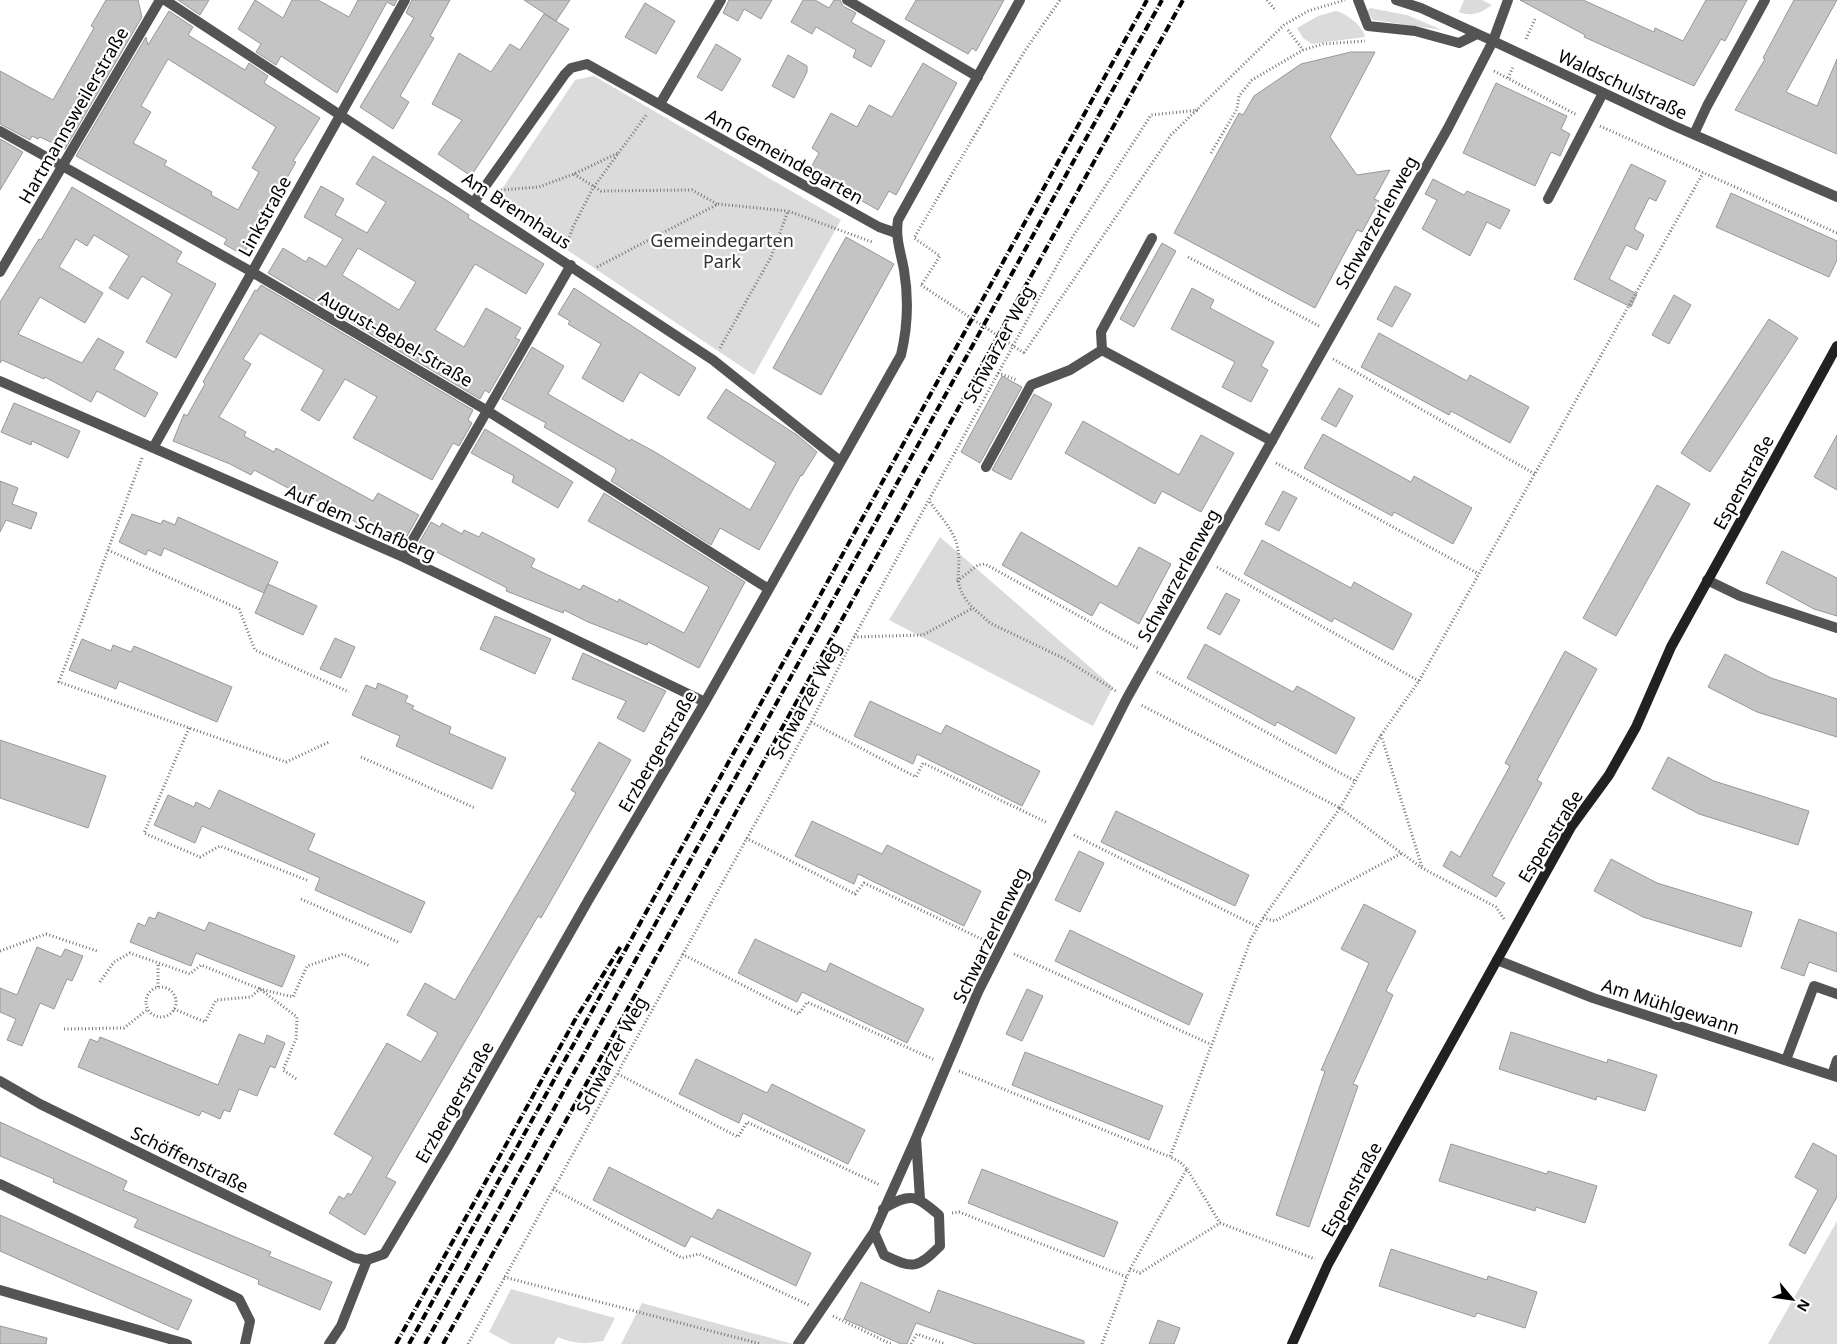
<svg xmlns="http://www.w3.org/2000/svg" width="1837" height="1344" font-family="'Noto Sans',sans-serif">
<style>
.green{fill:#dbdbdb}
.building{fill:#c4c4c4;stroke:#989898;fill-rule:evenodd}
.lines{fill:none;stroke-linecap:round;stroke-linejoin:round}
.path{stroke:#767676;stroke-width:3;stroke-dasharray:1 2.5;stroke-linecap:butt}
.lane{stroke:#545454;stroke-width:10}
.street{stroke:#545454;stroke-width:10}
.secondary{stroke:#212121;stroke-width:10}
.rail{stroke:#000;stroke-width:4;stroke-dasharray:8 2.5 1 2.5;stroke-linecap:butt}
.path-bridge{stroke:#767676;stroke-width:3;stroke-dasharray:1 2.5;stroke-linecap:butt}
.labels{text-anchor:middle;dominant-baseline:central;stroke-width:4.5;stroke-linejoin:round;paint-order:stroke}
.street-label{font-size:18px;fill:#000;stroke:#fff}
.park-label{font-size:18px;fill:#323232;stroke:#fff}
</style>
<rect width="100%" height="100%" fill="#fff"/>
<path class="green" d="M 1464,0 L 1482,0 L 1492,5 C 1481,13 1472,17 1459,12 Z
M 1370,8 L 1407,15 L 1442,30 L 1373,20 L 1367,11 Z
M 1336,11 C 1347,14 1363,26 1365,37 L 1312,44 L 1303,38 L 1297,28 L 1318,16 Z
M 594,76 L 841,220 L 754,375 L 494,201 L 575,80 Z
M 940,537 L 1113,687 L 1093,726 L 889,620 Z
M 1837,1221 L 1837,1344 L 1768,1344 Z
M 511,1289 L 615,1318 L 603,1341 C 586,1344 573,1344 558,1337 L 554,1344 L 511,1344 L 489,1332 Z
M 642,1303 L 793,1344 L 621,1344 Z"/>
<path class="building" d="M 106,0 L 138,0 L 142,17 L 65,149 L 40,137 L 38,139 L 32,136 L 30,140 L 0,124 L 0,71 L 53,100 L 94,28 L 91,26 Z
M 178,0 L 209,0 L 200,15 Z
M 255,0 L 283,18 L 292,0 L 318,0 L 349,17 L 358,0 L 397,0 L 394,6 L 387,2 L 337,93 L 281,56 L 276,65 L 256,52 L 261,44 L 238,29 Z
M 412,0 L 450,0 L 430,36 L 434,38 L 400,96 L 409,102 L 393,129 L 360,107 L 414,18 L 406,13 Z
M 524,0 L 570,0 L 556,21 Z
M 729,0 L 772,0 L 761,19 L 744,9 L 738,21 L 723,13 Z
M 803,0 L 815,0 L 829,8 L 834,0 L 840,0 L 843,6 L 856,13 L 851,22 L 885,41 L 871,67 L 853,57 L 856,50 L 816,27 L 812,34 L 791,22 Z
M 916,0 L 1004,0 L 976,51 L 972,48 L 968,54 L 905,19 Z
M 1520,0 L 1583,0 L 1654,32 L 1655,28 L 1683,41 L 1706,0 L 1747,0 L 1725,41 L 1721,39 L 1694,86 L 1584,37 L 1585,35 Z
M 1794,0 L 1837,0 L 1786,92 L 1817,106 L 1837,59 L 1837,154 L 1735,110 L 1765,59 L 1763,58 Z
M 645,3 L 675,21 L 656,54 L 625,37 Z
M 169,11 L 193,27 L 188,35 L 245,70 L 249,63 L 268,76 L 264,83 L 320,118 L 293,161 L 296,162 L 243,255 L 224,244 L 227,239 L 76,156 L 146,37 L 148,45 ZM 168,59 L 276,127 L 252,168 L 259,172 L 238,210 L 211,195 L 212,192 L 164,165 L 167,161 L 133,143 L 151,112 L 141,106 Z
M 544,14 L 569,29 L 471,176 L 438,154 L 462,120 L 432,104 L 459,53 L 491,72 L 510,44 L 520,50 Z
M 716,44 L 741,59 L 722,91 L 697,77 Z
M 1351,52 L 1375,52 L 1330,137 L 1357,175 L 1390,170 L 1374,199 L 1379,201 L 1362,232 L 1357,230 L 1315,308 L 1174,233 L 1239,113 L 1243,115 L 1254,96 L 1301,64 Z
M 788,55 L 807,66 L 807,72 L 794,98 L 772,86 Z
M 923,63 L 957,83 L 896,195 L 889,191 L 878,210 L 809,171 L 819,153 L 812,148 L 831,113 L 857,127 L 869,105 L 892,117 Z
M 1496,83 L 1567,116 L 1561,129 L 1570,134 L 1560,156 L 1551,152 L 1535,186 L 1463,153 Z
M 0,139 L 23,152 L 0,190 Z
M 373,156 L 446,200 L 469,215 L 468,218 L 544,264 L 526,294 L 475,264 L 435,330 L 464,347 L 486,308 L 521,328 L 515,338 L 520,340 L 489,393 L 485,390 L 480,399 L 268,273 L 283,248 L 306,262 L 309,257 L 326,267 L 343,239 L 304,217 L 321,186 L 344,199 L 335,215 L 367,233 L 386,202 L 356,184 ZM 358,248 L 416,282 L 399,310 L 342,275 Z
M 1631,164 L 1666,181 L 1656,201 L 1649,198 L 1634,229 L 1644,235 L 1637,250 L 1626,245 L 1609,279 L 1637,294 L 1631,307 L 1574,279 Z
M 1433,179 L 1464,195 L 1467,191 L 1510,210 L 1500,229 L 1487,222 L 1470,256 L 1422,229 L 1437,200 L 1425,194 Z
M 72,187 L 182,252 L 176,262 L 216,284 L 176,358 L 146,342 L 172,294 L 142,276 L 128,299 L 109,288 L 129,256 L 94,235 L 87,246 L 76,239 L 59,267 L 103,293 L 85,323 L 40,297 L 18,334 L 82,363 L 98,338 L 124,352 L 114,369 L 158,393 L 145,417 L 97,391 L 91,402 L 45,377 L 44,379 L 2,360 L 0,363 L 0,302 L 39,239 L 41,240 Z
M 1731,193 L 1837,241 L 1837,260 L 1829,277 L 1716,227 Z
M 846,237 L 894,264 L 821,395 L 773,368 Z
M 1162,243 L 1176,251 L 1134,327 L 1120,319 Z
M 261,285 L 473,410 L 468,420 L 472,423 L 459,446 L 453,443 L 432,480 L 353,438 L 377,397 L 345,379 L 319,421 L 301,410 L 324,370 L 260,333 L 243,359 L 251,364 L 219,417 L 246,432 L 244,436 L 274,452 L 276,448 L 373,501 L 378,493 L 419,515 L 407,536 L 404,535 L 401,540 L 364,520 L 361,525 L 310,497 L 309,499 L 254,470 L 251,475 L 230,464 L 173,441 L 184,414 L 187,416 L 205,384 L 203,382 L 238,320 L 255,290 L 257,291 Z
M 1395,286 L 1411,294 L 1392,327 L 1377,319 Z
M 574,288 L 696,368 L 679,396 L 640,372 L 623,402 L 582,378 L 601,344 L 568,324 L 570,321 L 558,314 Z
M 1192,288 L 1214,300 L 1210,308 L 1274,342 L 1261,366 L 1268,370 L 1251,402 L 1222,387 L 1235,362 L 1171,329 Z
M 1674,295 L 1691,305 L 1669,344 L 1652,335 Z
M 1769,319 L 1798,338 L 1710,472 L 1681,453 Z
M 1379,333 L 1467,381 L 1470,375 L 1529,407 L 1510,443 L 1451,411 L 1449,415 L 1361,367 Z
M 532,347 L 564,366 L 548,394 L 630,441 L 631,439 L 655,452 L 750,510 L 776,463 L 707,418 L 726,389 L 797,435 L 817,452 L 802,476 L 801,475 L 759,550 L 720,528 L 711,545 L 611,481 L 616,471 L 615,468 L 544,427 L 546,423 L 502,399 Z
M 1002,376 L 1022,387 L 980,463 L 961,452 Z
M 1339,388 L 1353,396 L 1336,427 L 1321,419 Z
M 1034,394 L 1052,404 L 1011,480 L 992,470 Z
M 14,403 L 80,431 L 68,458 L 32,441 L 31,445 L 1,432 Z
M 1083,421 L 1179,475 L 1201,435 L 1234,453 L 1201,512 L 1162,491 L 1155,504 L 1065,453 Z
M 485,429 L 573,482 L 558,508 L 512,482 L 514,476 L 471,453 Z
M 1323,434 L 1411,482 L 1414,476 L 1472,508 L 1453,544 L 1394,512 L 1392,516 L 1304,468 Z
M 1837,435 L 1837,490 L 1814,477 Z
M 0,481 L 18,488 L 12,504 L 37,513 L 31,529 L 6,520 L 0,532 Z
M 1657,485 L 1690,504 L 1616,636 L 1583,618 Z
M 1283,491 L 1297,498 L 1279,531 L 1265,524 Z
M 604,493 L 745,582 L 699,668 L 648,642 L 647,645 L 588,622 L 564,610 L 563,613 L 506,591 L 507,588 L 419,543 L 431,522 L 440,527 L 442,523 L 462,534 L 464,530 L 479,537 L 482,532 L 535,559 L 531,567 L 580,590 L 583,585 L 618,602 L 619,599 L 684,633 L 709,587 L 588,521 Z
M 132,514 L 161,524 L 163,520 L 175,525 L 178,517 L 278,562 L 264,593 L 164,548 L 161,556 L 148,550 L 146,555 L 119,542 Z
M 1021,532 L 1117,587 L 1139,547 L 1171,564 L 1139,624 L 1100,602 L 1092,616 L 1002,565 Z
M 1262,540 L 1351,588 L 1354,582 L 1412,614 L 1393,650 L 1334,618 L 1332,622 L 1244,574 Z
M 1782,551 L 1837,578 L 1837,616 L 1814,609 L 1766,583 Z
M 268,584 L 317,606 L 303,635 L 255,613 Z
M 1226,593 L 1240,600 L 1220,635 L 1207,628 Z
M 495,616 L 551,639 L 535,674 L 480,649 Z
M 335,638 L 355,647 L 341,678 L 320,669 Z
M 82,639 L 111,651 L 113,645 L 131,652 L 134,646 L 232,687 L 217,722 L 119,681 L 116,689 L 69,670 Z
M 1205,644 L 1293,692 L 1297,686 L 1355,718 L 1336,754 L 1277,722 L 1275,726 L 1187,678 Z
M 1565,651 L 1597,669 L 1537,780 L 1542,783 L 1492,876 L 1505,883 L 1496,897 L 1443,866 L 1451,851 L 1460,857 L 1510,766 L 1505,763 Z
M 583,653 L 666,691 L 644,732 L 617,718 L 626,701 L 572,679 Z
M 1725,654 L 1771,678 L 1837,699 L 1837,737 L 1757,712 L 1708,687 Z
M 378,683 L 408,696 L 405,702 L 414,706 L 412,709 L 451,727 L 449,733 L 506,758 L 492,789 L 396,746 L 400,736 L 352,715 L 366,685 L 376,689 Z
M 870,701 L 941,734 L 946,725 L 1040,771 L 1022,806 L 917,754 L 913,764 L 854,736 Z
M 0,740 L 106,776 L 88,828 L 0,798 Z
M 599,742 L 631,760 L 541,918 L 538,916 L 386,1177 L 396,1182 L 365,1235 L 329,1213 L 339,1196 L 344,1199 L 348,1193 L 351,1195 L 373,1157 L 334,1134 L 387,1043 L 421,1062 L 438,1033 L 407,1015 L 425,983 L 455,1000 L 576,793 L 571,790 Z
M 1668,757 L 1714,781 L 1809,811 L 1798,845 L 1699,814 L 1652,789 Z
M 219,790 L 315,834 L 308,850 L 425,902 L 411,933 L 315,890 L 320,878 L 202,826 L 195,843 L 154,825 L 168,795 L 194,807 L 196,802 L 210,809 Z
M 1116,811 L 1249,875 L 1235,906 L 1101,842 Z
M 812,821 L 882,854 L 887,845 L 981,891 L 964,926 L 858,874 L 854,884 L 795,856 Z
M 1079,851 L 1104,863 L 1080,912 L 1055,900 Z
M 1611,859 L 1657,883 L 1752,912 L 1741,947 L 1643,917 L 1594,891 Z
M 1364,904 L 1416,931 L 1386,991 L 1393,995 L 1353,1084 L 1358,1086 L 1309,1227 L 1276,1215 L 1325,1071 L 1321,1070 L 1369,963 L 1341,949 Z
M 158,912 L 205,931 L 209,922 L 295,956 L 282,987 L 196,953 L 191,966 L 130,942 L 138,923 L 145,926 L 149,917 L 155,919 Z
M 1799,919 L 1837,933 L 1837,972 L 1809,962 L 1804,976 L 1781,968 Z
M 1070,930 L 1203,994 L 1189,1025 L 1055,961 Z
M 755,939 L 826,972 L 830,963 L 924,1009 L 907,1043 L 802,992 L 797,1002 L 738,973 Z
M 37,947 L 61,957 L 65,949 L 83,956 L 72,981 L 67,979 L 54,1009 L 40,1003 L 22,1046 L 7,1040 L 16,1019 L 0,1012 L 0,988 L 17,995 Z
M 1027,989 L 1043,996 L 1022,1041 L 1006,1034 Z
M 1511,1032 L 1607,1063 L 1608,1059 L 1657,1075 L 1645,1111 L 1597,1096 L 1596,1100 L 1499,1069 Z
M 239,1034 L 264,1044 L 267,1035 L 285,1043 L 275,1068 L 270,1066 L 257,1096 L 239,1089 L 230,1112 L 224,1110 L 220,1119 L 202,1111 L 199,1116 L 78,1067 L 90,1039 L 98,1042 L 100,1037 L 218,1085 Z
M 1025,1052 L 1163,1106 L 1149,1140 L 1012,1085 Z
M 696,1059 L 767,1093 L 772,1084 L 865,1130 L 848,1164 L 743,1113 L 739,1123 L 679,1094 Z
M 0,1122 L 127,1181 L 123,1190 L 271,1252 L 269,1256 L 332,1282 L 320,1310 L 258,1284 L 259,1280 L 134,1227 L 138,1219 L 53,1182 L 54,1179 L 0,1156 Z
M 1813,1143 L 1837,1156 L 1837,1197 L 1805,1254 L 1789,1245 L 1818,1190 L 1795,1177 Z
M 1451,1144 L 1547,1174 L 1548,1171 L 1597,1186 L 1585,1223 L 1536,1207 L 1535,1211 L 1439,1181 Z
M 609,1167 L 712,1219 L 718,1209 L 811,1253 L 796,1286 L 691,1236 L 685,1247 L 593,1200 Z
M 982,1169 L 1118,1222 L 1104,1257 L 968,1203 Z
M 0,1215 L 192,1300 L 178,1330 L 0,1251 Z
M 1391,1249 L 1487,1280 L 1488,1276 L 1537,1292 L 1525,1328 L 1477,1313 L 1475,1317 L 1379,1286 Z
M 861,1282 L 930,1313 L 938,1290 L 1084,1341 L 1084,1344 L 976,1344 L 916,1323 L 907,1344 L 901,1344 L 844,1319 Z
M 1158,1320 L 1180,1328 L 1174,1344 L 1149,1344 Z
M 0,1326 L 47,1338 L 46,1344 L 0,1344 Z"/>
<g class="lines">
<path class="path" d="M 1267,0 L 1276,11
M 1288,30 L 1303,50
M 1526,39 L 1535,19
M 1494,71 L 1577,115
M 1508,78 L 1513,67
M 1600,126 L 1837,233
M 1211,153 L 1237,109 L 1239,96 L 1252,80 L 1303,50 L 1323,44 L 1365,41
M 574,174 L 601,191 L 692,190 L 717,204
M 501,190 L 539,187 L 574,174 L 618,153
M 566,247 L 573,227 L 593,188 L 647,114
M 1188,257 L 1321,327
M 597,267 L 718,204 L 788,211
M 922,284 L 940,256 L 914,238 L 1024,52 L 1060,0
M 720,348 L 771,257 L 788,211 L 872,242
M 1024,353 L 1171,135 L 1284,25 L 1308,11 L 1345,0
M 1333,359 L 1535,474
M 998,373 L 1017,380
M 142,458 L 59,682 L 286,762 L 329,742
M 1276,463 L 1479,574
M 930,502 C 939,515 953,529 957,545 C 964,573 948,581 973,608
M 108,550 L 239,609 L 255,650 L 349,692
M 1217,567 L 1419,681
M 957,581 L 978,565 L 985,564 L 1139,649
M 854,637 L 923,635 L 973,608 L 990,623 L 1063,658 L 1116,691
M 1157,672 L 1355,781
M 811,722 L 916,777 L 923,763 L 1048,823
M 189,728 L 144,833 L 200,857 L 220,846 L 309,881
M 1381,735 L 1422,867
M 361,757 L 475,808
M 1074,835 L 1258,927
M 746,838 L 855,894 L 864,883 L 988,942
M 301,899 L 398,942
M 1263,918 L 1275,921 L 1402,853
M 1504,919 L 1496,907 L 1422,868 L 1340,808 L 1381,735 L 1419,681 L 1703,173
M 0,951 L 46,934 L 97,951
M 682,954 L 799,1014 L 807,1002 L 935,1060
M 1014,954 L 1210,1044
M 100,982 L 114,962 L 130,953 L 190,974 L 201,965 L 260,989 L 297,1017 L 296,1039 L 283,1070 L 298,1080
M 158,987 L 158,963
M146 1002a15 15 0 1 1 30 0a15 15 0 1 1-30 0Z
M 174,1009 L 205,1022 L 216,1000 L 251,997 L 260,989 L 293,997 L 307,966 L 343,954 L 370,966
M 64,1029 L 124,1028 L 148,1009
M 959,1071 L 1170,1157
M 618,1074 L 738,1137 L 747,1122 L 880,1185
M 1187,1169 L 1220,1223
M 553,1189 L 682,1258 L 699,1254 L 809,1305
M 952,1213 L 959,1212 L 1127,1277
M 1130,1269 L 1140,1273 L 1220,1223 L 1315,1259
M 504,1277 L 761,1344
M 833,1316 L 891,1344
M 468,1344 L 811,722 L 854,637 L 1072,238 L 1151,115 L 1199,110
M 911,1344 L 917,1334 L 945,1344
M 1102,1344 L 1130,1269 L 1187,1169 L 1180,1162 L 1170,1157 L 1251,939 L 1263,918 L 1340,808 L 1141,705"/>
<path class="lane" d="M 1358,0 L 1368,26 L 1415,31 L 1459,43 L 1477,34
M 1396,0 L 1421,8 L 1493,41
M 1548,199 L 1603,93
M 1102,350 L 1101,332 L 1152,238
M 986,467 L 1031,385 L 1070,370 L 1102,350 L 1272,441
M 1707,580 L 1740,596 L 1837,628
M 1786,1060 L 1814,986 L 1837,994
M 1832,1075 L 1837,1060
M 0,1184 L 239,1299 L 250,1321 L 245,1344
M 0,1290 L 187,1344
M 329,1344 L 341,1326 L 367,1260"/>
<path class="street" d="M 165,0 L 713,360 L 840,461
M 847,0 L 978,77
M 1493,41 L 1672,125 L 1837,197
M 660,104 L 721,0
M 0,131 L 252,272 L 486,410 L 767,588
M 1694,134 L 1707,106 L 1765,0
M 474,202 L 565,74 L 571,68 L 587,64 L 879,227 L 896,233
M 0,272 L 160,0
M 0,381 L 403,557 L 705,702
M 153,448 L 405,0
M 403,557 L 571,265
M 1497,960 L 1593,998 L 1837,1077
M 0,1081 L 40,1104 L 355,1258 L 367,1260 L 384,1254 L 449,1145 L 589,899 L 705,702 L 901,355 C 908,326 909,300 904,270 C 901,253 895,238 898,220 L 1020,0
M 916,1138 L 978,992 L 1127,698 L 1448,128 L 1493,41 L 1508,0
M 883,1209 C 911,1192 915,1195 939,1215 L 940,1246 C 917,1269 913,1269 884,1255 L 874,1232 L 916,1138 L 920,1199
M 798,1344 L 874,1232"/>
<path class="secondary" d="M 1292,1344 L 1328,1264 L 1571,827 L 1609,775 L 1636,727 L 1671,647 L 1837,346"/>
<path class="rail" d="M 396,1344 L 576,1018 L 621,946
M 409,1344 L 1147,0
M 425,1344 L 1162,0
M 443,1344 L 1183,0"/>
<path class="path-bridge" d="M 921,285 L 1024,353"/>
</g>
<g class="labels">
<g class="street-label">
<text transform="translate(1623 84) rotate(25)">Waldschulstraße</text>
<text transform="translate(73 115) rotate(-60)">Hartmannsweilerstraße</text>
<text transform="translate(785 156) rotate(29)">Am Gemeindegarten</text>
<text transform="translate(517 210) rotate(33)">Am Brennhaus</text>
<text transform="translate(264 216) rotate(-61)">Linkstraße</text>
<text transform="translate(1376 222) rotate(-61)">Schwarzerlenweg</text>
<text transform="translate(396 338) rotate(30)">August-Bebel-Straße</text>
<text transform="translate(998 344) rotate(-62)">Schwarzer Weg</text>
<text transform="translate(1743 482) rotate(-61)">Espenstraße</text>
<text transform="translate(361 522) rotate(24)">Auf dem Schafberg</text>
<text transform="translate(1178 575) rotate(-61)">Schwarzerlenweg</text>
<text transform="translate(805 700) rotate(-62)">Schwarzer Weg</text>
<text transform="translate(657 751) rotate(-60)">Erzbergerstraße</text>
<text transform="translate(1550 836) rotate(-58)">Espenstraße</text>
<text transform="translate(990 935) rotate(-64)">Schwarzerlenweg</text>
<text transform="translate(1671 1006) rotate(18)">Am Mühlgewann</text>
<text transform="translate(611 1055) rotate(-62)">Schwarzer Weg</text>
<text transform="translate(454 1102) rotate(-60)">Erzbergerstraße</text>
<text transform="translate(190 1159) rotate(26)">Schöffenstraße</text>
<text transform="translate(1351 1189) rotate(-61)">Espenstraße</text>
</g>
<g class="park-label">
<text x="722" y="240">Gemeindegarten<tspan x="722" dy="21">Park</tspan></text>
</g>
</g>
<g transform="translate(1792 1299) rotate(119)" stroke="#ffffff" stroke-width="4" paint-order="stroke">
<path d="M0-4L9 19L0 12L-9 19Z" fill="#000000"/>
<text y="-8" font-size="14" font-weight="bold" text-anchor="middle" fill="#000000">N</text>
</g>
</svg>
